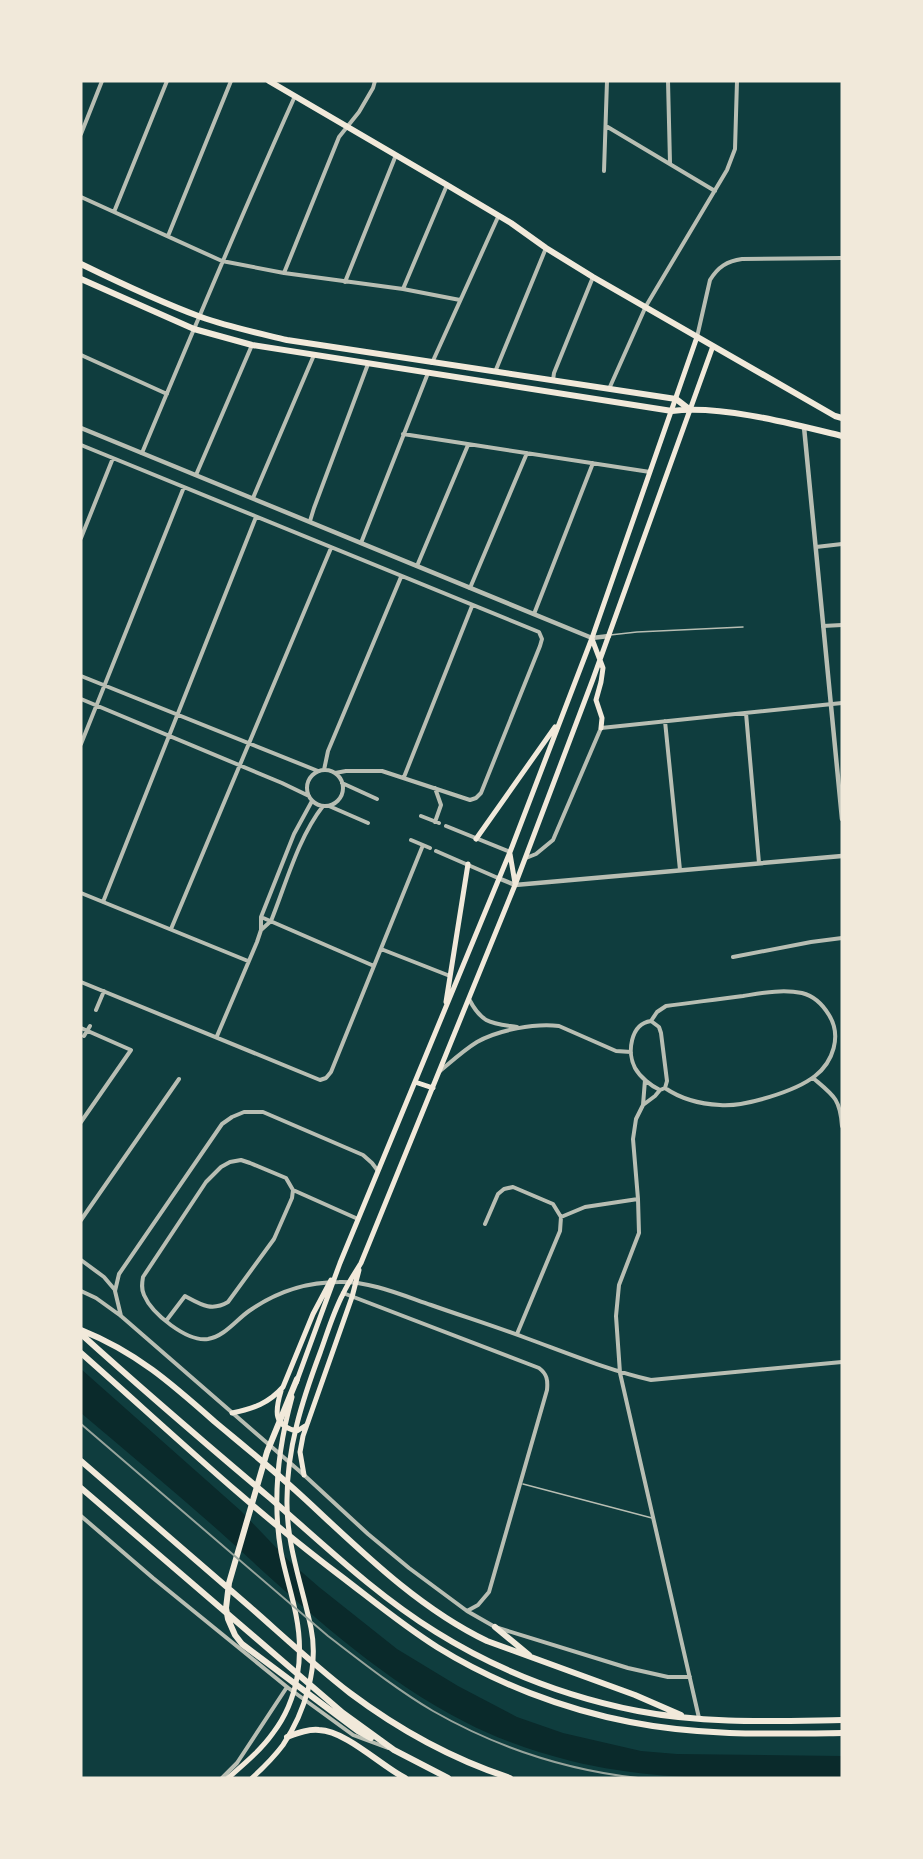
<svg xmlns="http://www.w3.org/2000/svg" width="923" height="1859" font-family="'DM Sans',sans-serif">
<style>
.water{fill:#0a2a2b}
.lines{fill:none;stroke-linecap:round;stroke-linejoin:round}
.service{stroke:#b8beb3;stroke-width:1.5}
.minor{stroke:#b8beb3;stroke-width:4}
.tertiary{stroke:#b8beb3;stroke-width:4.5}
.secondary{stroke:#f1e9da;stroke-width:5}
.primary{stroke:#f1e9da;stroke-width:6}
.trunk{stroke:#f1e9da;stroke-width:6}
.rail{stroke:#97a49c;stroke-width:2}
</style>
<rect width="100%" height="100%" fill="#0f3d3e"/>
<path class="water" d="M 81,1369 L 241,1511 L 288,1560 L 319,1587 L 397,1649 L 458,1686 L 517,1717 L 563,1733 L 641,1751 L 677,1754 L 842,1756 L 842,1778 C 752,1778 660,1783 571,1761 C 536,1752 497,1739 465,1722 C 372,1674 296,1601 219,1531 C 174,1491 127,1452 81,1413 Z"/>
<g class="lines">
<path class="service" d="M 610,635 L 637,632 L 743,627
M 523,1484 L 652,1518"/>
<path class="minor" d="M 668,81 L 670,163
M 606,126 L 715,191
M 81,134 L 102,81
M 604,171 L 607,81
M 81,197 L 222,261 L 284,273 L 403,289 L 460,300
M 114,212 L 167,81
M 168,236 L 231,81
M 284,273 L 339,137 L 359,112 L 373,88 L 375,81
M 345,282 L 396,155
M 403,289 L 447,185
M 697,337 L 710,280 C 718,267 727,261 742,259 L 842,258
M 81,355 L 167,394
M 432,363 L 498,217
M 495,372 L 546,248
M 553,380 L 554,373 L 593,277
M 609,389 L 646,306 L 727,170 L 735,149 L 737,81
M 403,434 L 650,472
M 81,445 L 539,632 L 542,639 L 540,646 L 481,793 L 476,798 L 470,800 L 382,771 L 346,771 L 335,773
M 142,453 C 192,333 242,214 295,96
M 196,475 L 252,345
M 253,498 L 314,355
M 310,521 L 314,508 L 368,364
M 81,538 L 113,458
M 361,543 L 428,373
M 816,547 L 842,544
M 417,566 L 468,445
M 470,588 L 527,453
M 534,614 L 593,463
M 823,626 L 842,625
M 81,676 L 318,771
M 81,699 L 282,783 L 309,796
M 746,713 L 759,863
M 665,721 L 680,870
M 81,744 L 184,487
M 324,770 L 328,751 L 401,577
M307 788a18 18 0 1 1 36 0a18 18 0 1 1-36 0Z
M 404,777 L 472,606
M 342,783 L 377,799
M 329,806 L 368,823
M 421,816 L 439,823
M 435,822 L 441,805 L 435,788
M 446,826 L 510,852
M 411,840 L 430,848
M 436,851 L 498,878
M 526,858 L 536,854 L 553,840 L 601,728 L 842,703
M 81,893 L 248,961
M 103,902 L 256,517
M 261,917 L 374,966
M 171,929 L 331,548
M 261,930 L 271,921 C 286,884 298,838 323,806
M 381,949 L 450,976
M 733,957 L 811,942 L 842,938
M 81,982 L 320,1080 L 326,1078 L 331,1072 L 423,845
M 469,999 C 482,1024 491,1023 517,1027
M 96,1010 L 104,991
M 651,1021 L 657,1012 L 666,1006 C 691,1003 717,999 743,996 C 762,993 782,989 802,993 C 814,996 823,1005 829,1015 C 842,1036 833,1062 815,1076 C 796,1091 745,1107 720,1105 C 700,1104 681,1099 665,1088
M 651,1021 L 659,1027 L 661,1033 L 667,1081 L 665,1088 L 660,1090 C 651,1086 640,1077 635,1068 C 627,1053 630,1024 651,1021 Z
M 81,1028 L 131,1050 L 81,1122
M 84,1036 L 90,1026
M 217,1036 L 257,942 L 261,930 L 261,917 L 294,834 L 312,801
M 440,1071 C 452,1061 464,1050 477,1042 C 498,1030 535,1023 559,1026 L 616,1051 L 631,1052
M 813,1078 C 833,1095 840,1098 842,1126
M 643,1105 L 655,1096 L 660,1090
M 293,1190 L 358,1219
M 638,1199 L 639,1233 L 619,1285 L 616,1316 L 620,1373 L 699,1718
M 561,1217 L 585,1207 L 638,1199 L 633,1139 L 636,1119 L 643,1105 L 645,1080
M 81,1220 L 179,1079
M 485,1224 L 498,1194 L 504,1189 L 513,1187 L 553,1204 L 561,1217 L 560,1231 L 517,1334
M 81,1260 L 104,1277 L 115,1290
M 81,1291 L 96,1298 L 121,1316 L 304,1475 L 368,1534 L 409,1568 L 467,1611 L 495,1627 L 628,1668 L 668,1677 L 690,1677
M 343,1293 L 539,1368 C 547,1374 548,1380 547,1390 L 489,1592 L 478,1605 L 467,1611
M 121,1316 L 115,1291 L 119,1274 L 222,1124 L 232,1117 L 244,1112 L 263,1112 L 363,1155 L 372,1163 L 378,1171
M 166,1321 L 185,1296 C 200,1304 211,1312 228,1302 L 274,1239 L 292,1198 L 293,1190 L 286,1178 L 250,1163 L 241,1160 L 230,1162 L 221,1167 L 206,1182 L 143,1277 C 142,1283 141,1289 144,1295 C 152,1314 187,1342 208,1339 C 225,1336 236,1320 249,1311 C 276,1292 306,1282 339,1282 C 370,1281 402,1295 431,1305 C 462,1316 494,1326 526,1338 C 567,1353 608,1370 651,1380 L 842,1362
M 81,1516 L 153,1578 L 287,1687 L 353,1735 L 388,1748
M 222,1778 L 237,1763 L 287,1687"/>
<path class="tertiary" d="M 804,427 L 842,819
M 81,428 L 592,638 L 609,636
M 498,878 L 515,885 L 842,856"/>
<path class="secondary" d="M 592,639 L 603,668 L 601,682 L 596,700 L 602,718 L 601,728
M 476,839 L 555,727
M 510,854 L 515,883
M 446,1002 L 468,864
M 415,1082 L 433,1088
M 296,1383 L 340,1263 L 510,852 L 592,638 L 697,337
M 281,1391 C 275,1411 273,1426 297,1431 L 305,1426
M 232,1413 C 253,1409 269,1403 283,1387 L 313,1314 L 331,1280
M 304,1475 L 300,1452 L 303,1436 L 352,1297 L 359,1270
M 228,1778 C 244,1764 261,1750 273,1733 C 299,1699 304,1655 296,1615 C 292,1594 285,1573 281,1552 C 272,1500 278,1448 292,1397
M 252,1778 C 263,1768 274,1757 283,1745 C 305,1712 319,1667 311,1628 C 302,1585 286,1544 287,1499 C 287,1448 302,1401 320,1353 C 327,1334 333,1313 343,1294 C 348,1283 355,1273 361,1263 L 515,885 L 593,679 L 713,346"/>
<path class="primary" d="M 269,81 L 447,185 L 511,223 L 546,248 L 593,277 L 835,416 L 842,418
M 81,264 C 120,283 160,302 201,317 C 229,327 258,333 287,340 L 676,399 L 689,409
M 81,279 L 194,329 L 252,345 L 672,411 C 722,405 793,424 842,436"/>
<path class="trunk" d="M 81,1330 C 136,1352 171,1383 215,1422 C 245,1447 276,1472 305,1499 C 360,1550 418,1608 487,1641 L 635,1695 L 681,1715
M 81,1334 C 143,1390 206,1444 270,1498 C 323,1544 376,1595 436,1632 C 497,1670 567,1697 638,1711 C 705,1724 774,1721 842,1720
M 81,1353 C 166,1428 248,1506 338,1574 C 371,1599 402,1625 437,1647 C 495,1683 563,1709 630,1722 C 700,1736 771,1734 842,1733
M 297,1379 L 267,1452 L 229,1583 L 226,1608 L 228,1619 L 235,1635 L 242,1644 L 358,1731 L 371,1738
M 81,1461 C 137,1510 194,1558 250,1607 C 283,1636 315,1666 350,1693 C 398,1729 452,1759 510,1778
M 81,1488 L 343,1713 L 394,1750 L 448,1778
M 495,1627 L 529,1655
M 287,1737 C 298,1733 308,1729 319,1730 C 346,1731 380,1765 405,1778"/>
<path class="rail" d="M 81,1424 L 328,1636 C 362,1662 396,1689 433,1711 C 496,1747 566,1770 638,1778"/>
</g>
<rect width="923" height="1859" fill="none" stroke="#f1e9da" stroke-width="165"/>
</svg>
